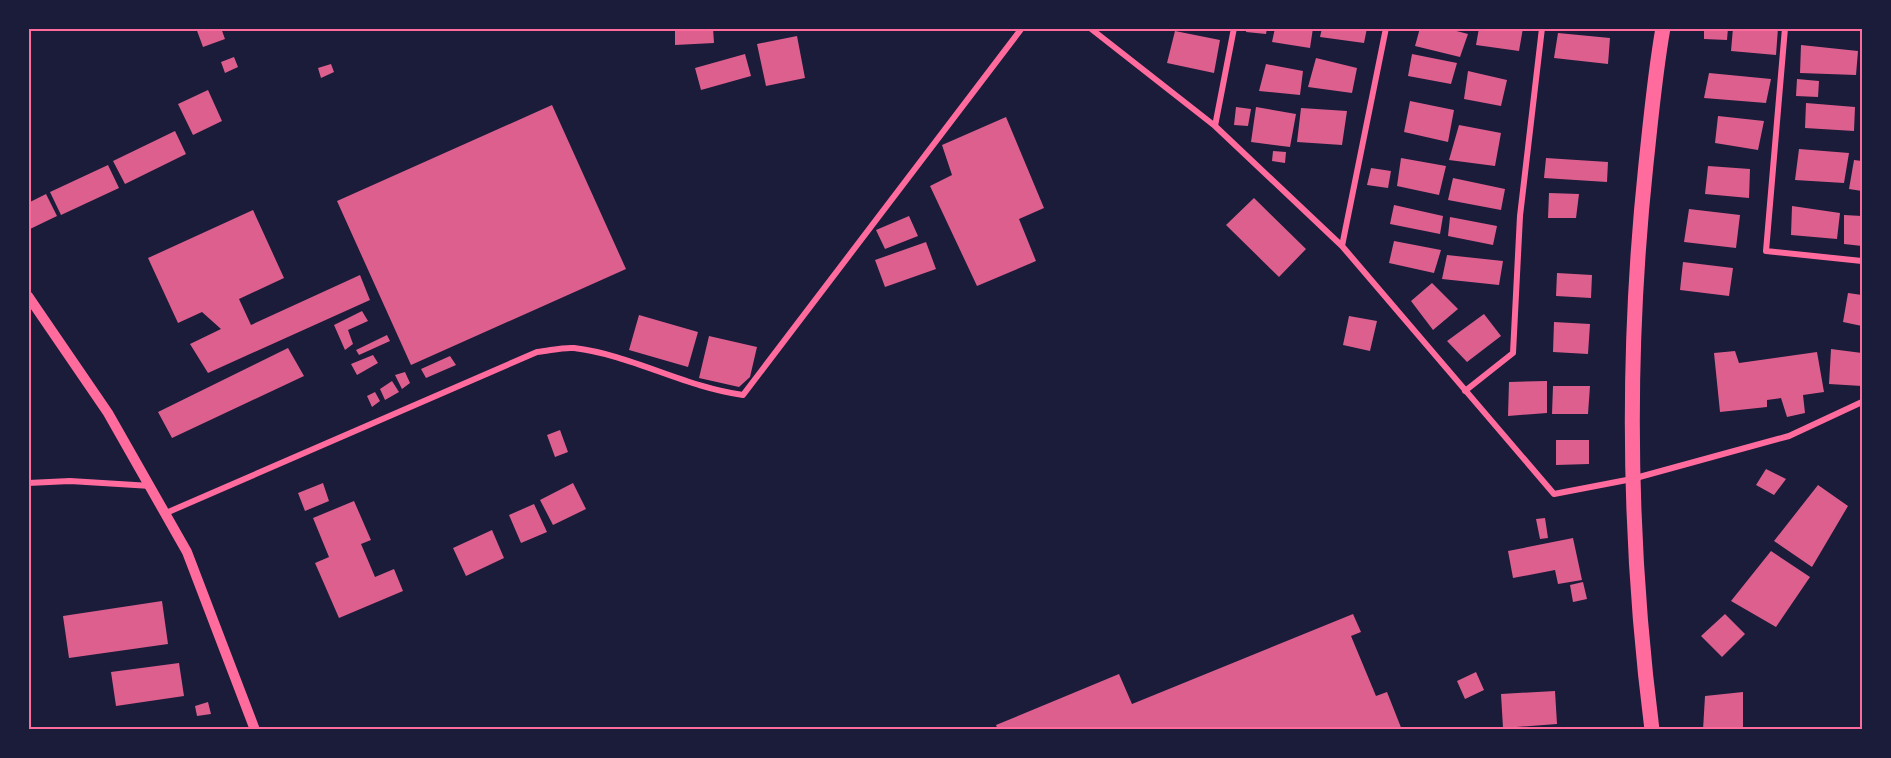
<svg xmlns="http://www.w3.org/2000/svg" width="1891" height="758" font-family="Lato,sans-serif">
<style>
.building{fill:#dd5f8e}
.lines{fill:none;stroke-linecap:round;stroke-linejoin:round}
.minor{stroke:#ff6b9d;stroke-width:6}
.tertiary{stroke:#ff6b9d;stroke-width:10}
.primary{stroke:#ff6b9d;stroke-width:15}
.neatline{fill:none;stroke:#ff6b9d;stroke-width:2}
</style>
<rect width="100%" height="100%" fill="#1b1b3a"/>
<path class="building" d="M 196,28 L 221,28 L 225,39 L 203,47 Z
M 675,28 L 713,28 L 714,43 L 675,45 Z
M 1247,28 L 1267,28 L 1266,34 L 1246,32 Z
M 1275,28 L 1313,28 L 1310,48 L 1272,42 Z
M 1322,28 L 1367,28 L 1364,43 L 1320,37 Z
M 1420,28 L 1445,28 L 1468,34 L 1460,57 L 1415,46 Z
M 1479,28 L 1523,28 L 1519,51 L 1476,45 Z
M 1704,28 L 1728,28 L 1727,40 L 1704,39 Z
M 1733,28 L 1778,28 L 1776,55 L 1731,51 Z
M 1175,31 L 1220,40 L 1214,73 L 1167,63 Z
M 1558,33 L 1610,38 L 1608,64 L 1554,58 Z
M 797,36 L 805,78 L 766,86 L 757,44 Z
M 1801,45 L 1858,51 L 1856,75 L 1800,73 Z
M 745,54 L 751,76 L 701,90 L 695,68 Z
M 1412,54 L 1457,63 L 1451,84 L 1408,76 Z
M 234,57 L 238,67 L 225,73 L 221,62 Z
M 1316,58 L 1357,68 L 1352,93 L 1308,87 Z
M 331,64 L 334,72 L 321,78 L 318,68 Z
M 1266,64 L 1303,71 L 1300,95 L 1259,91 Z
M 1468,71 L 1507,80 L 1501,106 L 1464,99 Z
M 1709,73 L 1771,79 L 1766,103 L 1704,98 Z
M 1797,79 L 1819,81 L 1818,97 L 1796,96 Z
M 208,90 L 222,121 L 193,135 L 178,104 Z
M 1410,101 L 1454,110 L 1448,142 L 1404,132 Z
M 1806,103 L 1855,107 L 1854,131 L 1805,128 Z
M 552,105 L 626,269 L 411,365 L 337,201 Z
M 1236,107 L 1251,109 L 1248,126 L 1234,125 Z
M 1256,107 L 1296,114 L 1290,147 L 1251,142 Z
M 1301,108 L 1347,111 L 1342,145 L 1297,142 Z
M 1718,116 L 1764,121 L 1758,150 L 1715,143 Z
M 1006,117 L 1044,208 L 1019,219 L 1036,261 L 977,286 L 930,186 L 952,175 L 942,145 Z
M 1459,125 L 1501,133 L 1495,166 L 1449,160 Z
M 175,131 L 186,154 L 125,184 L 113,161 Z
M 1799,149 L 1849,153 L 1844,183 L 1795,180 Z
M 1273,151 L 1286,152 L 1285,163 L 1272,161 Z
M 1401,158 L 1446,166 L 1439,195 L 1397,186 Z
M 1546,158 L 1608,162 L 1607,182 L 1544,178 Z
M 1854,160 L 1862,161 L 1862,191 L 1849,189 Z
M 108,165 L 119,188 L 61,215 L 50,192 Z
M 1708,166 L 1750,169 L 1749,198 L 1705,194 Z
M 1371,168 L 1391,171 L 1388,188 L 1367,185 Z
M 1453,178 L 1505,189 L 1501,210 L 1448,200 Z
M 1549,193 L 1579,194 L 1576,218 L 1548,218 Z
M 46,194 L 57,216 L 28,230 L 28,203 Z
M 1254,198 L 1306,249 L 1279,277 L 1226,225 Z
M 1394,205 L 1443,216 L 1440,234 L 1390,224 Z
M 1792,206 L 1840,213 L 1837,239 L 1791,235 Z
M 1689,209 L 1740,215 L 1736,248 L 1684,242 Z
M 253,210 L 284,278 L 239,299 L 251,325 L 360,275 L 370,300 L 208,373 L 190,344 L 221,329 L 202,312 L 178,323 L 148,258 Z
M 1844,215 L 1862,216 L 1862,246 L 1844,244 Z
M 909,216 L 918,236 L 885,249 L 876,230 Z
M 1450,217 L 1497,226 L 1493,245 L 1448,236 Z
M 1394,241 L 1441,250 L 1434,273 L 1389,263 Z
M 926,242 L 936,269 L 885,287 L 875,260 Z
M 1447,255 L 1503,261 L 1499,285 L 1442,279 Z
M 1683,262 L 1733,268 L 1729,296 L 1680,290 Z
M 1557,273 L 1592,275 L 1591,298 L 1556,296 Z
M 1432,283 L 1458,309 L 1433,330 L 1411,301 Z
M 1848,293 L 1862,295 L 1862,326 L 1843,322 Z
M 362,311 L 368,321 L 348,330 L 353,344 L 345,350 L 334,325 Z
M 1484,314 L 1501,336 L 1467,362 L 1447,341 Z
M 639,315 L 698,332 L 688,367 L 629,350 Z
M 1349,316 L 1377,321 L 1370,351 L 1343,345 Z
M 1554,322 L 1590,324 L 1588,354 L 1553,352 Z
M 387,335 L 390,341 L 359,355 L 356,350 Z
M 709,336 L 757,347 L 750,377 L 739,387 L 699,378 Z
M 288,348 L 304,376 L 172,438 L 158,412 Z
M 1831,349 L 1862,353 L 1862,386 L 1829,384 Z
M 1735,351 L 1739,363 L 1817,352 L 1824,392 L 1803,395 L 1805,413 L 1787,417 L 1781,398 L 1767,400 L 1767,407 L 1720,412 L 1714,353 Z
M 373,355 L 378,363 L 357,375 L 351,364 Z
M 450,356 L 456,365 L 426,378 L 421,369 Z
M 405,372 L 410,383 L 402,389 L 395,375 Z
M 392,381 L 399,392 L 385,400 L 380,389 Z
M 1547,381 L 1547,413 L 1508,416 L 1509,382 Z
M 1553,386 L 1590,386 L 1588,414 L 1552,414 Z
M 375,392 L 380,401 L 372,407 L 367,396 Z
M 560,430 L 568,452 L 555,457 L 547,435 Z
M 1556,440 L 1589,440 L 1589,464 L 1556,465 Z
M 1766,469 L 1786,479 L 1774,495 L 1756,485 Z
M 323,483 L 329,501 L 305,511 L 298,493 Z
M 573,483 L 586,509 L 553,525 L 540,500 Z
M 1818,485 L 1848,506 L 1812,567 L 1774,541 Z
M 354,501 L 371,540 L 361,544 L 375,577 L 394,569 L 403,591 L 339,618 L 315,563 L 329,557 L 313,518 Z
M 534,504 L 547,532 L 521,543 L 509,515 Z
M 1545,518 L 1548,538 L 1540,539 L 1536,519 Z
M 492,530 L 504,558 L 466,576 L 453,548 Z
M 1573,538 L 1582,580 L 1558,584 L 1555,570 L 1513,578 L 1508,551 Z
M 1771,551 L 1810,577 L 1776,627 L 1731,601 Z
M 1583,582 L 1587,599 L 1573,602 L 1570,585 Z
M 162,601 L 168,644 L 69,658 L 63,616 Z
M 1353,614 L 1361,632 L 1351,636 L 1376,696 L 1387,692 L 1402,730 L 998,730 L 996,725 L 1119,674 L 1132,704 Z
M 1725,614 L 1745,634 L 1722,657 L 1701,636 Z
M 179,663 L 184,696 L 116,706 L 111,672 Z
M 1476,672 L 1484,690 L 1465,699 L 1457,681 Z
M 1555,691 L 1557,724 L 1503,728 L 1501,694 Z
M 1743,692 L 1743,730 L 1703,730 L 1705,696 Z
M 208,702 L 211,714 L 197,716 L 195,706 Z"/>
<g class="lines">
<path class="minor" d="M 1090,28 L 1215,126 L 1342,246 L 1554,494 L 1632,479 L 1789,436 L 1862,402
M 1785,28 L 1766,251 L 1862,261
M 1215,126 L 1234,28
M 1342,246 L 1386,28
M 1465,391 L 1513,353 L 1520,216 L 1542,28
M 28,483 L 70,481 L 151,486
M 166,513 L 537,352 C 549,351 562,347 574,348 C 632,355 684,387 743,395 L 1022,28"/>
<path class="tertiary" d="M 28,296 L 108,413 L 187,552 L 255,730"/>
<path class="primary" d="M 1652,730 C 1628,542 1626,352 1646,164 C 1651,118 1655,73 1663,28"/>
</g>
<rect width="1891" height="758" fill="none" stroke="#1b1b3a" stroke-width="60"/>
<rect x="30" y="30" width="1831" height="698" class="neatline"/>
</svg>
